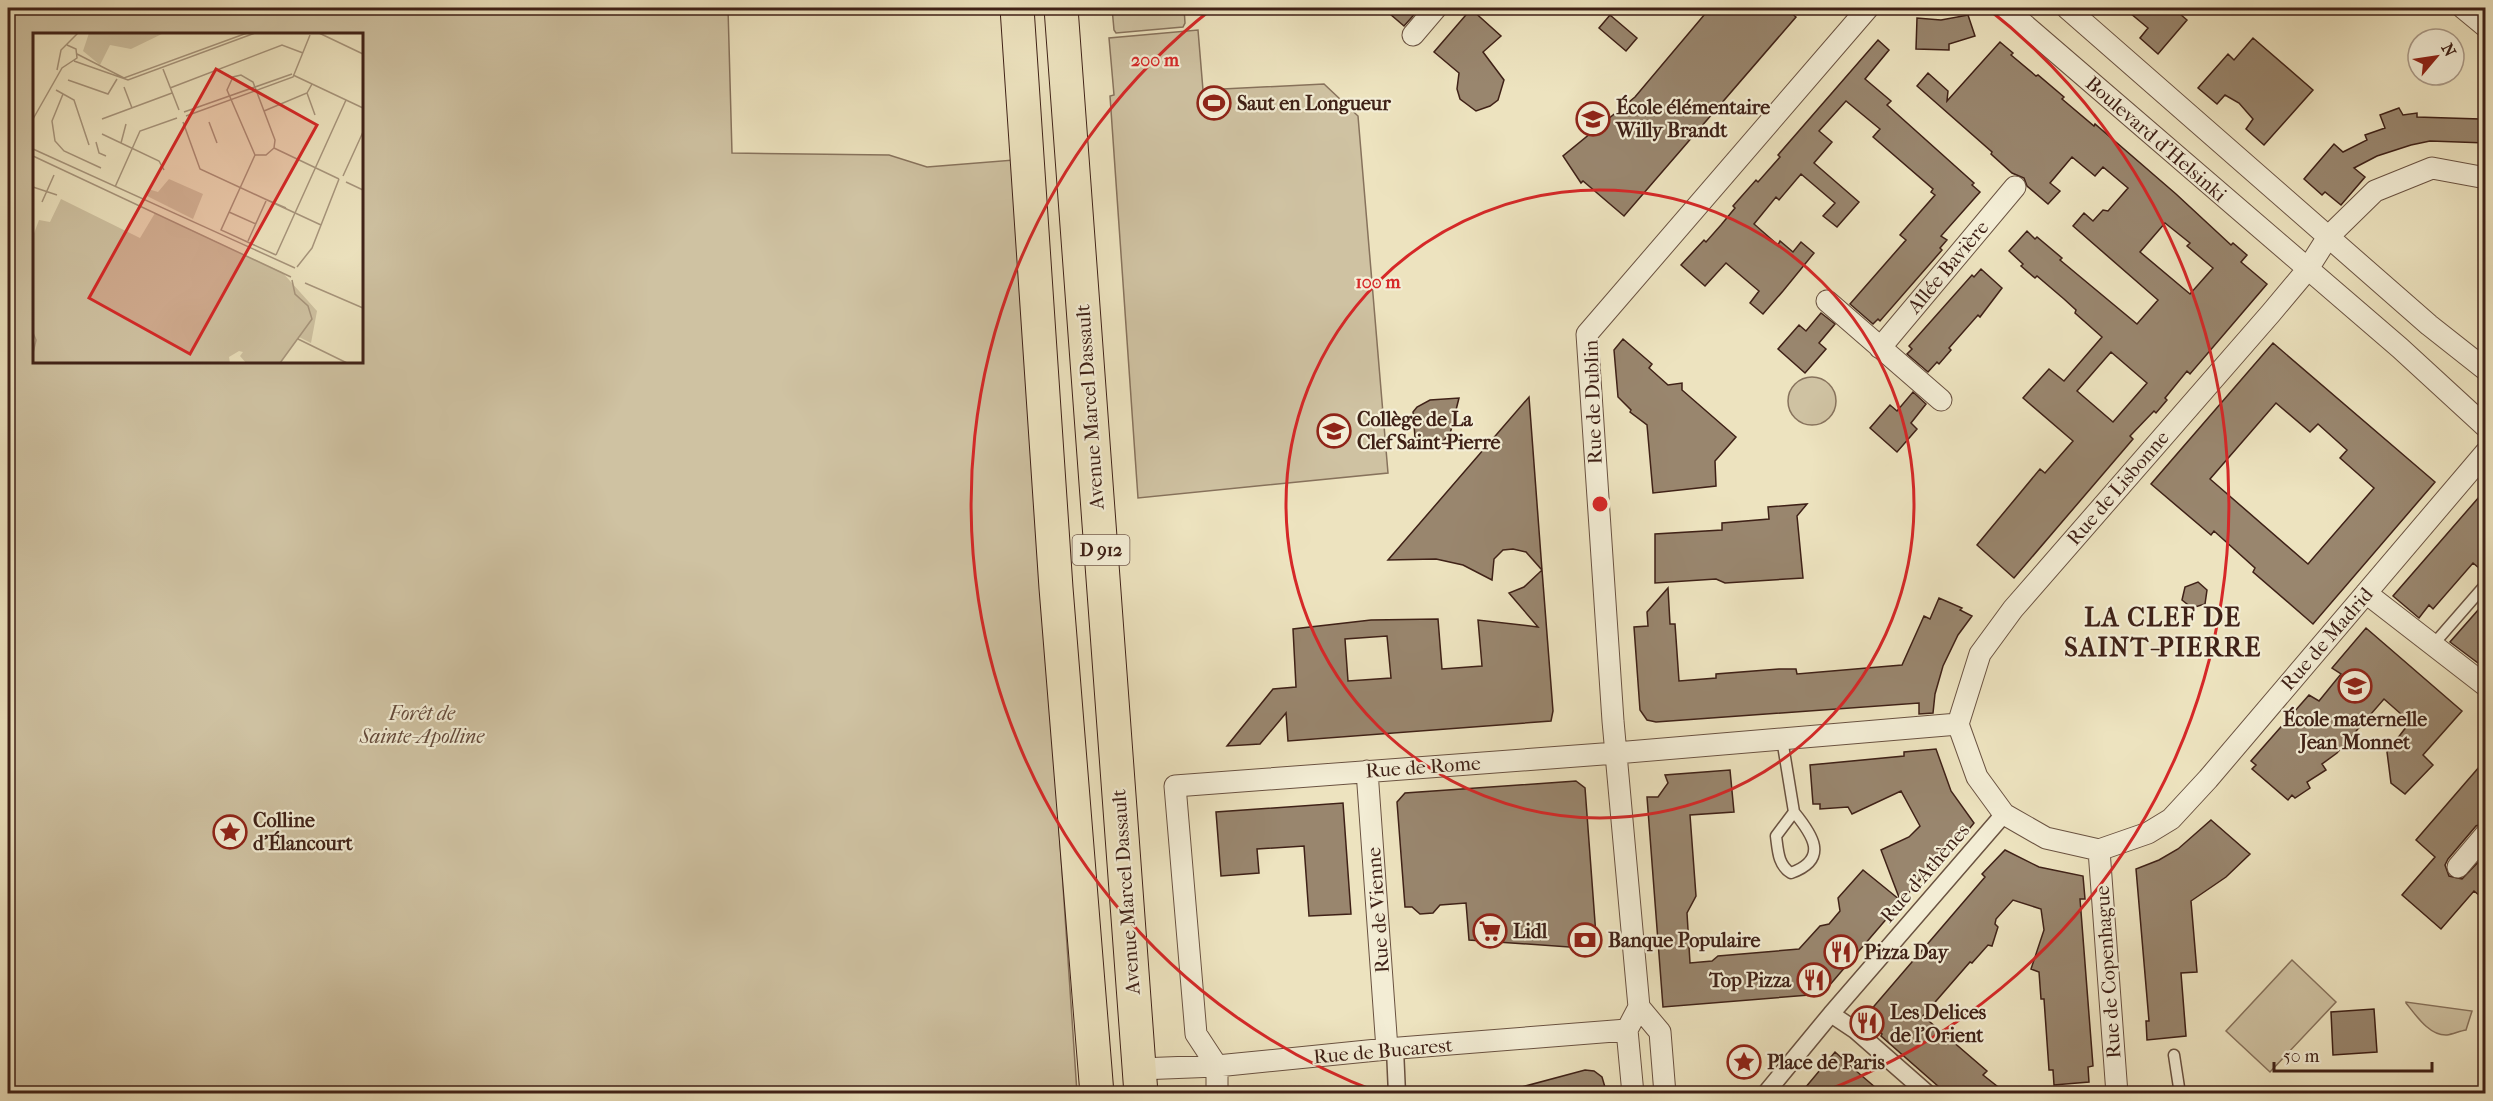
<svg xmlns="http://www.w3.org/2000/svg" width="2493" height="1101" font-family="'IM FELL French Canon',serif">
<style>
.green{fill:#cfc2a2;stroke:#87725c;stroke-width:1.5;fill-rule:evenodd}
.building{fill:#99866e;stroke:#3f2117;stroke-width:1.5;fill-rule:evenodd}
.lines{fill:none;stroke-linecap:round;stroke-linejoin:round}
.service-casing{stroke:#6a5241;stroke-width:13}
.pedestrian-casing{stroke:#6a5241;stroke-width:19}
.minor-casing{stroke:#6a5241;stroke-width:23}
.primary-casing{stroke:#3f2117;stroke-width:35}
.service{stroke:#f3edd5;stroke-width:10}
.pedestrian{stroke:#f3edd5;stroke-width:16}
.minor{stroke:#f3edd5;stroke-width:21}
.primary{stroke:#ede3bf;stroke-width:33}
.ring{fill:none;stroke:#d62828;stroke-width:3}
.labels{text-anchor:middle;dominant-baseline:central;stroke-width:4.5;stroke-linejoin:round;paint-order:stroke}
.shield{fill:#f3edd5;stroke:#755e50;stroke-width:1.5}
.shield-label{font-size:18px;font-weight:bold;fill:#3f2117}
.poi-label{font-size:20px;font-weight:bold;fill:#3f2117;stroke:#f3edd5;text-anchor:start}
.street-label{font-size:20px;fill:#3f2117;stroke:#f3edd5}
.park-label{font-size:20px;font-style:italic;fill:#63493a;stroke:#f3edd5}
.district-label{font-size:26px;font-weight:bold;letter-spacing:1.5px;fill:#3f2117;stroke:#f3edd5}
.inset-road{fill:none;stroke:#a7957c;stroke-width:1.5}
.view{fill:#d62828;fill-opacity:0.15;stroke:#d62828;stroke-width:3}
.inset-edge{fill:none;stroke:#3f2117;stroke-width:3}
.centre{fill:#d62828;stroke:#f3edd5;stroke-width:3}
.ring-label{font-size:18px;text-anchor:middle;font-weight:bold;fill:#d62828;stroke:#f3edd5;stroke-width:4.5;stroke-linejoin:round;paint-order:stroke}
</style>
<rect width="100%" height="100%" fill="#ede3bf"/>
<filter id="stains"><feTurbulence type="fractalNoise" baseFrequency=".00333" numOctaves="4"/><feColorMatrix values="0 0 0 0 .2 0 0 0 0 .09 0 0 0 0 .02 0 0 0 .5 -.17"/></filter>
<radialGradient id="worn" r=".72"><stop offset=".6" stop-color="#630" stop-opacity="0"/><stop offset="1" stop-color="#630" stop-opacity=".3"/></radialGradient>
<path class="green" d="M 8,8 L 728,8 L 732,153 L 889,155 L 927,167 L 1014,160 L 1077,1093 L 8,1093 ZM 34,34 L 362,34 L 362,362 L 34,362 Z
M 1112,8 L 1184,8 L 1185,23 L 1183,27 L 1116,33 L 1114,30 Z
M 1198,30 L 1203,90 L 1324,84 L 1358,116 L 1388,473 L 1138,498 L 1110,96 L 1114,95 L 1109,38 Z
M1788 401a24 24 0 1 1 48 0a24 24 0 1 1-48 0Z
M 2292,960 L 2336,1002 L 2270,1072 L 2226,1031 Z
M 2406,1003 L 2406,1002 L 2472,1011 L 2466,1030 C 2460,1031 2453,1034 2447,1035 C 2429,1036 2415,1014 2406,1003 Z"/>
<path class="building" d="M 1383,8 L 1420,8 L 1404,26 Z
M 1710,8 L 1785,8 L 1796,17 L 1624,216 L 1583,181 L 1581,183 L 1563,156 L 1635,97 Z
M 2124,8 L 2153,8 L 2161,14 L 2167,8 L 2173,8 L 2187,20 L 2158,54 L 2140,38 L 2148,28 Z
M 1471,9 L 1501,36 L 1483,52 L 1504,80 L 1498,100 L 1490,106 L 1476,111 L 1460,99 L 1457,89 L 1459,73 L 1434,52 Z
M 1610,15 L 1637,38 L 1626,51 L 1599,28 Z
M 1968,15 L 1975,36 L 1949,44 L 1949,50 L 1916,49 L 1917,18 L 1941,20 Z
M 2253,38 L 2313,90 L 2264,145 L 2246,129 L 2253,119 L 2239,103 L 2225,95 L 2217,104 L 2198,88 L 2228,54 L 2234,60 Z
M 1878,40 L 1889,50 L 1865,79 L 1891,101 L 1887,105 L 1974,183 L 1972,185 L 1980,192 L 1941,236 L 1947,240 L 1940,248 L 1942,250 L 1880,321 L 1878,319 L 1873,324 L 1850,304 L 1906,240 L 1900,235 L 1935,195 L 1931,192 L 1933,189 L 1873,137 L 1880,129 L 1846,101 L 1819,131 L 1832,142 L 1814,163 L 1859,202 L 1837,227 L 1823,216 L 1835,203 L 1801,174 L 1779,200 L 1776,197 L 1754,224 L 1778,245 L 1780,241 L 1793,252 L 1801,242 L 1814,253 L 1783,291 L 1763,314 L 1750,303 L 1759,291 L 1726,263 L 1705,286 L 1681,265 L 1704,240 L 1706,242 L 1721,225 L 1735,208 L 1733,206 L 1756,180 L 1758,182 L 1780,157 L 1778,155 Z
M 2000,42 L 2013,53 L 2011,55 L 2036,76 L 2038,75 L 2064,97 L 2062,99 L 2094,126 L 2095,124 L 2176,194 L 2231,245 L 2233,243 L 2247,255 L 2241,262 L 2267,284 L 2190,374 L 2187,371 L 2165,398 L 2167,400 L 2156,413 L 2154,411 L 2130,436 L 2133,439 L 2014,578 L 1977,545 L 2040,469 L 2045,473 L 2073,441 L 2023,398 L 2049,369 L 2064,381 L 2102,337 L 2075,313 L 2076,310 L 2064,299 L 2037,276 L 2035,278 L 2021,266 L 2023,264 L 2009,251 L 2027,231 L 2035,239 L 2037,237 L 2062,258 L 2060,260 L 2137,324 L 2158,300 L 2073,226 L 2084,213 L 2093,221 L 2103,210 L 2108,211 L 2128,188 L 2103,167 L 2095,176 L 2072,157 L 2050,183 L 2060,191 L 2048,204 L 2027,186 L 2024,178 L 2012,173 L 1991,154 L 1992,152 L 1917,86 L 1928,73 L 1948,91 L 1947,101 ZM 2165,223 L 2190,243 L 2187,246 L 2213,268 L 2190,294 L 2140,252 ZM 2111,352 L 2147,383 L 2113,422 L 2077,391 Z
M 2399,108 L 2403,115 L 2417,113 L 2417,117 L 2480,119 L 2480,124 L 2486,126 L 2486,143 L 2430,141 L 2411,145 L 2377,156 L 2354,168 L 2365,177 L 2341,205 L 2325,192 L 2322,195 L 2304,179 L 2334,144 L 2343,152 L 2367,140 L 2365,135 L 2385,128 L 2380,115 Z
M 1981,269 L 2002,288 L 1980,317 L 1978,315 L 1949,348 L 1951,350 L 1939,364 L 1937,362 L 1928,372 L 1907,354 L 1912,349 L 1909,346 L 1972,275 L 1974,277 Z
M 1821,313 L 1835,324 L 1819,343 L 1826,349 L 1805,373 L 1778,349 L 1799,325 L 1806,331 Z
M 1623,339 L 1652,364 L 1649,368 L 1668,385 L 1682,383 L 1682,390 L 1736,437 L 1715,461 L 1716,486 L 1653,493 L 1647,425 L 1630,412 L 1631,410 L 1618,397 L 1614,350 Z
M 2273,343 L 2435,482 L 2313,624 L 2253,572 L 2255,568 L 2214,531 L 2211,535 L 2151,484 ZM 2276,403 L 2310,432 L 2318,424 L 2347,450 L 2340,458 L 2374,488 L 2308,564 L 2210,479 Z
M 1913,392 L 1926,404 L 1911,423 L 1917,429 L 1897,452 L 1870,428 L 1890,405 L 1897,411 Z
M 1529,397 L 1542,570 L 1526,552 L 1513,549 L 1503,550 L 1494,559 L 1492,580 L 1463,565 L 1436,559 L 1388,560 Z
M 1459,398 L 1450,434 L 1444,440 L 1416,450 L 1413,412 L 1417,407 L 1430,400 Z
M 2486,489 L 2486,574 L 2473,563 L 2433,609 L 2429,605 L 2419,618 L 2393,596 Z
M 1807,504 L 1797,516 L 1803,578 L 1725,583 L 1716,579 L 1655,583 L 1655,534 L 1722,530 L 1722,523 L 1769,519 L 1768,507 Z
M 1542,570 L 1553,711 L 1551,721 L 1288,741 L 1286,713 L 1260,744 L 1227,746 L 1273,689 L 1296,687 L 1293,629 L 1371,620 L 1438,619 L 1442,669 L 1482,666 L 1478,620 L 1538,627 L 1509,593 L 1524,587 ZM 1387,636 L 1391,678 L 1348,681 L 1345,639 Z
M 2198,582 L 2207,590 L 2205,604 L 2192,608 L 2182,600 L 2185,587 Z
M 1668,588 L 1670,624 L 1675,624 L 1679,681 L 1716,678 L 1716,674 L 1779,669 L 1796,669 L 1797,674 L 1902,665 L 1924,616 L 1930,619 L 1939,598 L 1962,608 L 1960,610 L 1972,616 L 1958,635 L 1943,666 L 1935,694 L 1933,713 L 1919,714 L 1919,703 L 1656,722 L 1647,720 L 1640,710 L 1634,627 L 1648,626 L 1647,612 Z
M 2486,601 L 2486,669 L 2450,642 Z
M 2366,628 L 2462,711 L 2423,755 L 2433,765 L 2405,794 L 2391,783 L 2387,752 L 2410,722 L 2384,699 L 2337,753 L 2322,764 L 2326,770 L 2307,782 L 2310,788 L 2295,798 L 2292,795 L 2288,800 L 2252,769 L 2256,765 L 2251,761 L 2309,695 L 2319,701 L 2341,674 L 2332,668 Z
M 1936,749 L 1951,791 L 1974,823 L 1953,849 L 1949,846 L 1822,994 L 1663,1007 L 1647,797 L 1658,797 L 1668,783 L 1665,775 L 1730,770 L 1734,812 L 1690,815 L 1696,896 L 1687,913 L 1690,963 L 1712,961 L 1718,956 L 1799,949 L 1820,926 L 1829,924 L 1840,911 L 1838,898 L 1863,870 L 1900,900 L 1881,850 L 1909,837 L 1920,826 L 1901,791 L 1852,814 L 1848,807 L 1820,809 L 1820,804 L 1813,804 L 1810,765 L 1904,756 L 1904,752 Z
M 2486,759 L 2486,822 L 2476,826 L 2448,859 L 2445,865 L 2449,876 L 2462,879 L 2486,854 L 2486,901 L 2474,891 L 2441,929 L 2402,895 L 2435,857 L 2416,840 Z
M 1576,781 L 1585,788 L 1597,949 L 1469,940 L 1466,903 L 1440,905 L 1433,913 L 1420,914 L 1412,907 L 1405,907 L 1397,802 L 1405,793 Z
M 1343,803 L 1351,914 L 1309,916 L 1304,846 L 1257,849 L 1259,873 L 1221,876 L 1216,812 Z
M 2211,820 L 2250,854 L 2226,877 L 2191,901 L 2197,972 L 2181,973 L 2186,1036 L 2147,1040 L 2146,1021 L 2149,1021 L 2136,869 L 2159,860 L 2178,849 Z
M 2005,850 L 2039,867 L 2083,876 L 2085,899 L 2080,899 L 2093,1066 L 2088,1067 L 2089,1082 L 2054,1085 L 2053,1070 L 2049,1070 L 2044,999 L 2041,999 L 2039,972 L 2031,969 L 2044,930 L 2041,909 L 2013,900 L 1996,919 L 1995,924 L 1998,927 L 1992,946 L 1988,945 L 1972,963 L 1970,962 L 1923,1016 L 1987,1071 L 1983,1075 L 2007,1094 L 1947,1094 L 1881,1036 L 1882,1034 L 1869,1023 L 1869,1012 L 1985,877 L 1982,874 Z
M 2374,1009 L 2377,1052 L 2333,1055 L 2331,1012 Z
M 1835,1052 L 1855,1070 L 1883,1094 L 1800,1094 Z
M 1585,1070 L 1594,1071 L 1602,1077 L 1607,1094 L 1519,1094 L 1518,1088 Z"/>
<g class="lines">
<g class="service-casing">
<path id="service" d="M 2432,646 L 2486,584
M 1782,739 L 1794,812 L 1776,836 C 1778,851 1778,865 1791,873 C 1830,859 1812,834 1794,812
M 2174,1055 L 2180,1094"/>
</g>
<g class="pedestrian-casing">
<path id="pedestrian" d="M 1831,1014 L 1855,1030 L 1928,1094
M 1395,1049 L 1397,1094
M 1765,1094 L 1831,1014 L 2004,814"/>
</g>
<g class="minor-casing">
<path id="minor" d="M 2005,8 L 2400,348 L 2486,427
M 2067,8 L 2429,325 L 2486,370
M 2463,8 L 2486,27
M 1413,35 L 1436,8
M 1827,301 L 1941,400
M 1880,348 L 2015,187
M 2366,593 L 2486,686
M 1958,724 L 1980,654 L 2013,609 L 2271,313 L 2307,270 L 2328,237 L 2375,191 L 2432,168 L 2486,178
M 1958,724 L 1977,777 L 2004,814 L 2046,838 L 2099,850
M 1367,771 L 1387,1049
M 2099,850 L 2148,833 L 2171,819 L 2208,779 L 2486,452
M 2099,850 L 2117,1094
M 2458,867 L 2486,834
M 1639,1007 L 1613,721 L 1587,334 L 1868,8
M 1139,1069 L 1217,1066 L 1387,1049 L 1627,1030
M 1217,1094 L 1217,1066 L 1196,1034 L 1175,786 L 1616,753 L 1958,724
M 1633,1094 L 1627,1030 L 1639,1007 L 1660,1032 L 1665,1094"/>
</g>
<g class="primary-casing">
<path id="primary" d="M 1017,8 L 1056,588 L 1097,1094
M 1061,8 L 1141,1094"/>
</g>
<use href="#service" class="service"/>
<use href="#pedestrian" class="pedestrian"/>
<use href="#minor" class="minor"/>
<use href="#primary" class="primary"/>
</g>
<g class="ring">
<circle cx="1600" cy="504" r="314"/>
<path d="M1380 1093A629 629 0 0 1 1213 8M1987 8A629 629 0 0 1 1820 1093"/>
</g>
<defs>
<g id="stadium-ring" transform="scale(1.725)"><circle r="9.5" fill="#f3edd5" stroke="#8f2418" stroke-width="1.5"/><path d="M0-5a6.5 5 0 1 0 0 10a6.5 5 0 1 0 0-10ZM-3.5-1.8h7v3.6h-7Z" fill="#8f2418"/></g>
<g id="school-ring" transform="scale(1.725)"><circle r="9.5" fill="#f3edd5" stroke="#8f2418" stroke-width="1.5"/><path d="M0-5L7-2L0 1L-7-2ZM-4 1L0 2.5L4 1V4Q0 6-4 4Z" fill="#8f2418"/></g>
<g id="sight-ring" transform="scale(1.725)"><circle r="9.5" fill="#f3edd5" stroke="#8f2418" stroke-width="1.5"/><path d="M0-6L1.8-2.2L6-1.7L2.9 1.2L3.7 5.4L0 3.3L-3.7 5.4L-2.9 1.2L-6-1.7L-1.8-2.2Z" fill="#8f2418"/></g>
<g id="supermarket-ring" transform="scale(1.725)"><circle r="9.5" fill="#f3edd5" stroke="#8f2418" stroke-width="1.5"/><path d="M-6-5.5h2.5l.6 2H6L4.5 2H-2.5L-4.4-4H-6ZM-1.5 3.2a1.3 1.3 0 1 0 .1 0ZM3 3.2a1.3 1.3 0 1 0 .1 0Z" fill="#8f2418"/></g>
<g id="bank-ring" transform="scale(1.725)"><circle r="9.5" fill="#f3edd5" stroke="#8f2418" stroke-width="1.5"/><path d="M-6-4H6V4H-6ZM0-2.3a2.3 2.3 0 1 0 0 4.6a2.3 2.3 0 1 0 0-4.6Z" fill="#8f2418"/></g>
<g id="restaurant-ring" transform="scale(1.725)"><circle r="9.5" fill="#f3edd5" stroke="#8f2418" stroke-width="1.5"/><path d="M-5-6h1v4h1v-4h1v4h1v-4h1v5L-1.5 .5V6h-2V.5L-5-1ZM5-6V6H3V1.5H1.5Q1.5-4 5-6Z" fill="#8f2418"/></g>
</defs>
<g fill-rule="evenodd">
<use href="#stadium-ring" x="1214" y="103"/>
<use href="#school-ring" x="1593" y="119"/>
<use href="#school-ring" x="1334" y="431"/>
<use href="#school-ring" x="2355" y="686"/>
<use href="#sight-ring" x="230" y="832"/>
<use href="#supermarket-ring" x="1490" y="931"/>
<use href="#bank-ring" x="1585" y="940"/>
<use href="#restaurant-ring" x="1841" y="952"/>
<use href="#restaurant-ring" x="1814" y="980"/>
<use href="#restaurant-ring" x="1867" y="1023"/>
<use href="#sight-ring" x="1744" y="1062"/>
</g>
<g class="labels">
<rect class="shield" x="1072.5" y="535" width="57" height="30" rx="4.5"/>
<g class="shield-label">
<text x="1101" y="550">D 912</text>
</g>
<g class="poi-label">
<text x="1237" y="103">Saut en Longueur</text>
<text x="1616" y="107">École élémentaire<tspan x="1616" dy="23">Willy Brandt</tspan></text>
<text x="1357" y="419">Collège de La<tspan x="1357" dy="23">Clef Saint-Pierre</tspan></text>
<text x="2355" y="719" text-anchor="middle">École maternelle<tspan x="2355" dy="23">Jean Monnet</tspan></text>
<text x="253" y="820">Colline<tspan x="253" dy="23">d'Élancourt</tspan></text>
<text x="1513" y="931">Lidl</text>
<text x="1608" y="940">Banque Populaire</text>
<text x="1864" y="952">Pizza Day</text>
<text x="1791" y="980" text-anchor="end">Top Pizza</text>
<text x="1890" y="1012">Les Delices<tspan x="1890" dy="23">de l'Orient</tspan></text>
<text x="1767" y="1062">Place de Paris</text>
</g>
<g class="street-label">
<text transform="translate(2156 139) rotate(41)">Boulevard d'Helsinki</text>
<text transform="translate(1948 267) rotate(-50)">Allée Bavière</text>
<text transform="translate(1593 402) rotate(-92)">Rue de Dublin</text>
<text transform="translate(1090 407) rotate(-94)">Avenue Marcel Dassault</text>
<text transform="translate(2118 488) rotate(-49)">Rue de Lisbonne</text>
<text transform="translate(2327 639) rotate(-49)">Rue de Madrid</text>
<text transform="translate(1423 767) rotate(-4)">Rue de Rome</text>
<text transform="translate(1925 873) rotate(-49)">Rue d'Athènes</text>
<text transform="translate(1126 892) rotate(-94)">Avenue Marcel Dassault</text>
<text transform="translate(1378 910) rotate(-94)">Rue de Vienne</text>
<text transform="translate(2108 972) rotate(-94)">Rue de Copenhague</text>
<text transform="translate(1383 1051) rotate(-5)">Rue de Bucarest</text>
</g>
<g class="park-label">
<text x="422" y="713">Forêt de<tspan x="422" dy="23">Sainte-Apolline</tspan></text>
</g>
<g class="district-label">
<text x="2163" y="617">LA CLEF DE<tspan x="2163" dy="30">SAINT-PIERRE</tspan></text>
</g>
</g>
<g transform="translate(33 33)">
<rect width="330" height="330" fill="#ede3bf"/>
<path d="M 56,0 L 131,0 L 98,16 L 77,12 L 67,32 L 50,18 ZM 136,146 L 170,161 L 160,186 L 112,162 L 115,156 L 125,159 ZM 28,166 L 107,205 L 122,180 L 249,239 L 284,278 L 278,310 L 266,304 L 247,330 L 213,330 L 207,323 L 210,319 L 206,318 L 196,324 L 197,330 L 0,330 L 0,203 L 6,187 L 17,189 Z" fill="#cfc2a2"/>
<path class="inset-road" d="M 286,0 L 330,21M 44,21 L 91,45 L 214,0M 41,28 L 95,47 L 222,0M 130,36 L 146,77M 24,37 L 28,17 L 45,0M 260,42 L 330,75M 35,47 L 75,61 L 84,46M 91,54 L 99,75M 137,55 L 249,12 L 270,20M 23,57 L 41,67 L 56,112M 274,60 L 282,82M 30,61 L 19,88 L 22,108 L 31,118 L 68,135M 231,78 L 274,60 L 279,51M 151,79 L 259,41M 153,83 L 260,44 L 277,2M 0,86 L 29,35 L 44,25 L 43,16 L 34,12M 69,86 L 139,60M 150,89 L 167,136 L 232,166M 176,89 L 184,110M 69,101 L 126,128 L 131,137M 63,109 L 66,120 L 73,123M 88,110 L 93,91M 241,115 L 306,146M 0,116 L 262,235M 222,122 L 194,57 L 200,44 L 208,42 L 220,49 L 242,107 L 241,115M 222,122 L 188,197 L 243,222M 222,122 L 233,122 L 241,115M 0,123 L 258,244M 310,143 L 330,99M 313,149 L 330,157M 0,154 L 24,162M 82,154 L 107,98 L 144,85M 9,169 L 21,142M 253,175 L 232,166 L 288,192M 196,179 L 223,191M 215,208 L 233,168M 243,222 L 313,67M 264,234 L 279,215 L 306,146M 272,250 L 330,275M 0,300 L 3,307 L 0,320M 265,306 L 314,330M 247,330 L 279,286 L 275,273 L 262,261 L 259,247"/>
<path class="view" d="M 183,36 L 284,92 L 157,321 L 56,265 Z"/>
<rect width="330" height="330" class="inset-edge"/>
</g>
<circle cx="1600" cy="504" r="9" class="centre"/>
<g class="ring-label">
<text x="1155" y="66">200 m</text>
<text x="1378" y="288">100 m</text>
</g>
<rect width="2493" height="1101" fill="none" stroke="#ede3bf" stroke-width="30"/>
<rect x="9" y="9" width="2475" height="1083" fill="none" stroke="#3f2117" stroke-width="3"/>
<rect x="15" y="15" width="2463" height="1071" fill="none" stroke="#3f2117" stroke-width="1.5"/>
<g transform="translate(2436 57) rotate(61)"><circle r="28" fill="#f3edd5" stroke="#ab9b89" stroke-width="1.5"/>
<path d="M0-4.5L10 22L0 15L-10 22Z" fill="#8f2418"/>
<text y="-9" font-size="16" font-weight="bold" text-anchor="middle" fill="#3f2117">N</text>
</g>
<path d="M2274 1062v9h158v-9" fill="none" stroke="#3f2117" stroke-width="3"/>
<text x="2283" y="1062" font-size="18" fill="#3f2117" stroke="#f3edd5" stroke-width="4.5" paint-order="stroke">50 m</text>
<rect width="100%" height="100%" filter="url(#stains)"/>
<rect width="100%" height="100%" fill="url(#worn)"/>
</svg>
